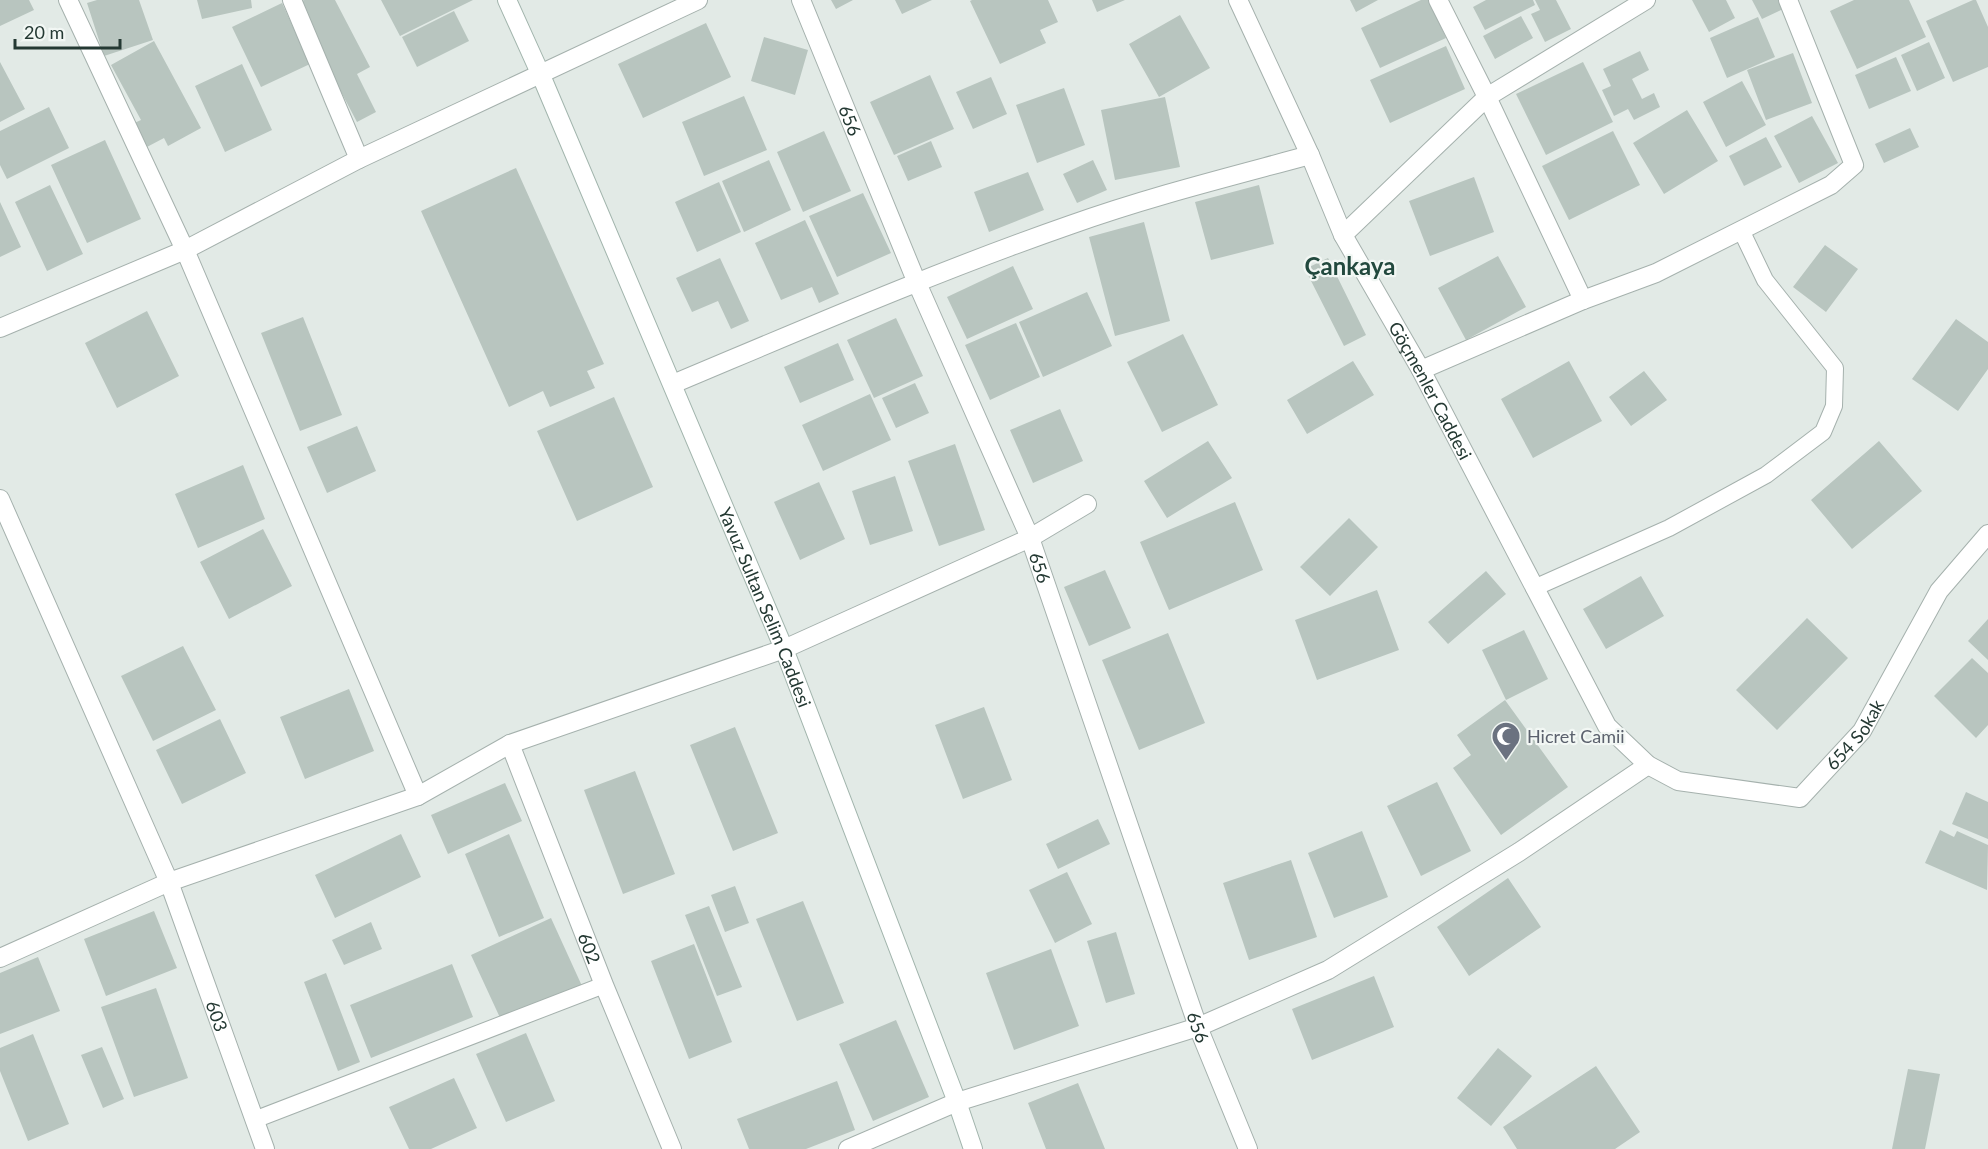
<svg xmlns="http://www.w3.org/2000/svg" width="1988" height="1149" font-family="Lato,sans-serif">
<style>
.building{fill:#b8c5bf}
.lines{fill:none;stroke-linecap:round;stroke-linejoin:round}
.lane-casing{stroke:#a5b1ad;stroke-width:18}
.street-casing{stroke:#a5b1ad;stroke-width:20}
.secondary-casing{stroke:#a2b5ad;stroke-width:20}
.lane{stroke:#fff;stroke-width:16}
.street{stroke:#fff;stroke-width:18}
.secondary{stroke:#fff;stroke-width:18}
.labels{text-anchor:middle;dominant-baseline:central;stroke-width:4.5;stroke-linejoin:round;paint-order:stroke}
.street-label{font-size:18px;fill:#243933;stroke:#f2f7f4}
.worship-label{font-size:18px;fill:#5b616d;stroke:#f2f7f4;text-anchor:start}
.district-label{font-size:24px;font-weight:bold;fill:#22493e;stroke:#f2f7f4}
</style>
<rect width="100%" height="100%" fill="#e2eae6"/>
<path class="building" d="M 0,0 L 29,0 L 34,10 L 0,26 Z
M 97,0 L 139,0 L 153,40 L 104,56 L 87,3 Z
M 197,0 L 251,0 L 252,8 L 202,19 Z
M 304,0 L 335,0 L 370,67 L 357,74 L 376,112 L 357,122 L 295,5 Z
M 381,0 L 473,0 L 400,36 Z
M 831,0 L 853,0 L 836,9 Z
M 895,0 L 932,0 L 902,14 Z
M 972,0 L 1048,0 L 1058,22 L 1040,30 L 1046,43 L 1000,64 L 970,1 Z
M 1092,0 L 1125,0 L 1097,12 Z
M 1350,0 L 1378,0 L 1356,12 Z
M 1421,0 L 1429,0 L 1446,38 L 1380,68 L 1361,28 Z
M 1486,0 L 1533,0 L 1535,5 L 1485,30 L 1473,7 Z
M 1535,0 L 1556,0 L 1571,29 L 1545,42 L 1531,14 L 1540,10 Z
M 1692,0 L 1726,0 L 1735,18 L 1709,32 Z
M 1752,0 L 1779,0 L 1783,9 L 1762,19 Z
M 1854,0 L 1909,0 L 1926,37 L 1857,69 L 1830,11 Z
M 1973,0 L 1976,0 L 1988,27 L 1988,67 L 1953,82 L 1926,21 Z
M 282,3 L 310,64 L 261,87 L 232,27 Z
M 454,11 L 469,41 L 417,67 L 402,37 Z
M 1180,15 L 1210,68 L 1159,97 L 1129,44 Z
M 1521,16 L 1533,38 L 1495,59 L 1483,36 Z
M 1758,17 L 1775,57 L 1727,78 L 1710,38 Z
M 706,23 L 731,77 L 643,118 L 618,64 Z
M 764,37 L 808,50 L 795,95 L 751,81 Z
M 154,41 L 201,128 L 168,146 L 164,138 L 145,148 L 132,124 L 141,120 L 111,65 Z
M 1929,42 L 1945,78 L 1917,91 L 1901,55 Z
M 1446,46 L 1465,89 L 1390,123 L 1370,80 Z
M 1640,51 L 1649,70 L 1632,79 L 1642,99 L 1654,93 L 1660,107 L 1634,120 L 1628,109 L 1614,116 L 1602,90 L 1611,86 L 1603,69 Z
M 1793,53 L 1812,103 L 1766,120 L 1747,70 Z
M 1896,57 L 1911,91 L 1869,109 L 1855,75 Z
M 0,62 L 25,109 L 0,122 Z
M 1583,62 L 1613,122 L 1546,155 L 1516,94 Z
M 242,64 L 272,130 L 225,152 L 195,86 Z
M 930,75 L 954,129 L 894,155 L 870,102 Z
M 991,77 L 1007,114 L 973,129 L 956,92 Z
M 1742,81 L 1766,125 L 1726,147 L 1703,102 Z
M 1064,88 L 1085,145 L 1037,163 L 1016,105 Z
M 744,96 L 767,150 L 704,176 L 682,122 Z
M 1165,97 L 1180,167 L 1115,180 L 1101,110 Z
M 49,107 L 69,148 L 7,179 L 0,165 L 0,131 Z
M 1687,110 L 1718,161 L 1664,194 L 1633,143 Z
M 1812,116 L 1838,163 L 1799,183 L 1774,136 Z
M 1910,128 L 1919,147 L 1884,163 L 1875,144 Z
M 824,131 L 851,191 L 803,212 L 777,152 Z
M 1613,131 L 1640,185 L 1569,220 L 1542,166 Z
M 1766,137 L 1782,167 L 1744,186 L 1729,156 Z
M 105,140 L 141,219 L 87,243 L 51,165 Z
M 931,141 L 942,167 L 908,181 L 897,156 Z
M 769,160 L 791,210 L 744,232 L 722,181 Z
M 1093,160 L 1107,190 L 1077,203 L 1063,174 Z
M 516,168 L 604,364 L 587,371 L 595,388 L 550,407 L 543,391 L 509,407 L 421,211 Z
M 1028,172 L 1044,210 L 989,232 L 974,192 Z
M 1474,177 L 1494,232 L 1430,256 L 1409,201 Z
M 719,182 L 741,232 L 697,252 L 675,202 Z
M 50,185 L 83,254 L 47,271 L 15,202 Z
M 1259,185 L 1274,244 L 1211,260 L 1195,202 Z
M 863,193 L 891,253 L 837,277 L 809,216 Z
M 0,202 L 21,247 L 0,257 Z
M 805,220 L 839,294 L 819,303 L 812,287 L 781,300 L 755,243 Z
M 1144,222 L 1170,321 L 1115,336 L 1089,237 Z
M 1825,245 L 1858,269 L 1826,312 L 1793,287 Z
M 1498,256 L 1526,307 L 1466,340 L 1438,288 Z
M 720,258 L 749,321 L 731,329 L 718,301 L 692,312 L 676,278 Z
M 1328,258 L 1366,335 L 1344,346 L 1305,269 Z
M 1013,266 L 1033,309 L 967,339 L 947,297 Z
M 1087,292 L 1112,346 L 1043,377 L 1019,322 Z
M 147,311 L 179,376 L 117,408 L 85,343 Z
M 303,317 L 342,415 L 300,431 L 261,333 Z
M 896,318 L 923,376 L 874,398 L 847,340 Z
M 1956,319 L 1988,342 L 1988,369 L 1958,411 L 1912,379 Z
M 1016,323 L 1040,377 L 990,400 L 965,345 Z
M 1183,334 L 1218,405 L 1162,432 L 1127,362 Z
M 838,343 L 854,380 L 800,403 L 784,367 Z
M 1353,361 L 1374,395 L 1307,434 L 1287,400 Z
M 1569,361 L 1602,421 L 1533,458 L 1501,399 Z
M 1644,371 L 1667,400 L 1631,426 L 1609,397 Z
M 915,383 L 929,413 L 896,428 L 882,398 Z
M 870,394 L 891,440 L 823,471 L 802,425 Z
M 614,397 L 653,487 L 577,521 L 537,431 Z
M 1060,409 L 1083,461 L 1033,483 L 1010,430 Z
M 357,426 L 376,471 L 327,493 L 307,447 Z
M 1208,441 L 1232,478 L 1167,518 L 1144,481 Z
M 1879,441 L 1922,491 L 1852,549 L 1811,500 Z
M 955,444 L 985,530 L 939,546 L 908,461 Z
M 243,465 L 265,519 L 198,548 L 175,494 Z
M 895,476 L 913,531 L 870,545 L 852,491 Z
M 819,482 L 845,539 L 800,560 L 774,502 Z
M 1235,502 L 1263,570 L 1169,610 L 1140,542 Z
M 1349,518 L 1378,547 L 1330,596 L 1300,567 Z
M 263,529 L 292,586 L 229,619 L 200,562 Z
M 1105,570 L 1131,628 L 1089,646 L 1064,587 Z
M 1486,571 L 1506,594 L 1448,644 L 1428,622 Z
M 1641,576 L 1664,616 L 1606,649 L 1583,609 Z
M 1377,590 L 1399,650 L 1317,680 L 1295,620 Z
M 1807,618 L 1848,658 L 1777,730 L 1736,690 Z
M 1988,619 L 1988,660 L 1968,641 Z
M 1524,630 L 1548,679 L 1506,700 L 1482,650 Z
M 1168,633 L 1205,723 L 1139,750 L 1102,660 Z
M 183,646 L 216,710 L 153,741 L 121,676 Z
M 1972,658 L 1988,673 L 1988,725 L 1976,738 L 1934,696 Z
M 349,689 L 374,751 L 305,779 L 280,717 Z
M 1505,700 L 1568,787 L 1501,835 L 1453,768 L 1471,755 L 1457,735 Z
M 984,707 L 1012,780 L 963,799 L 935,725 Z
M 220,719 L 246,773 L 182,804 L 156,750 Z
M 735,727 L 778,833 L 733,851 L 690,745 Z
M 635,771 L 675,874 L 623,894 L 584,790 Z
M 1437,782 L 1471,851 L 1421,876 L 1387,806 Z
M 505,783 L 522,821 L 448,854 L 431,815 Z
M 1966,792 L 1988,802 L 1988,839 L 1952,824 Z
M 1098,819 L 1110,844 L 1058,869 L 1046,844 Z
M 1940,830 L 1954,837 L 1957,831 L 1988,845 L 1987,890 L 1925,863 Z
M 1362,831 L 1388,897 L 1334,918 L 1308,853 Z
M 401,834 L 421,877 L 335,918 L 315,875 Z
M 509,834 L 544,918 L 499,937 L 465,854 Z
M 1291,860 L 1317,937 L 1249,960 L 1223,883 Z
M 1067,872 L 1092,924 L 1055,943 L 1029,890 Z
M 1508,878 L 1541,927 L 1469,976 L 1437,927 Z
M 735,886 L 749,923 L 725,932 L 711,895 Z
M 803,901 L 844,1003 L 797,1021 L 756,919 Z
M 709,906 L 742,987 L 717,996 L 685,915 Z
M 154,911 L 177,968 L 106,996 L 84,939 Z
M 551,918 L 582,986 L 502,1022 L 471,955 Z
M 371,922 L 382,949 L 344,965 L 332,940 Z
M 1116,932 L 1135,994 L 1106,1003 L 1087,941 Z
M 694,944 L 732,1042 L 689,1059 L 651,961 Z
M 1051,949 L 1079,1026 L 1014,1050 L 986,973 Z
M 38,957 L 60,1011 L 0,1034 L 0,973 Z
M 452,964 L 473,1017 L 371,1058 L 350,1005 Z
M 326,973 L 360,1062 L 338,1071 L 304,982 Z
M 1374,976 L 1394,1027 L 1312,1060 L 1292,1009 Z
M 156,988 L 188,1078 L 134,1097 L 101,1007 Z
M 896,1020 L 929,1097 L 873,1121 L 839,1044 Z
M 526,1033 L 555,1101 L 506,1122 L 476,1054 Z
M 33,1034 L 69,1124 L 28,1141 L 0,1071 L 0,1048 Z
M 102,1047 L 124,1099 L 103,1108 L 81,1055 Z
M 1498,1048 L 1532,1076 L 1491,1126 L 1457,1098 Z
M 1596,1066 L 1640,1132 L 1615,1149 L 1517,1149 L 1503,1127 Z
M 1908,1069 L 1940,1074 L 1925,1149 L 1892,1149 Z
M 454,1078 L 477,1128 L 431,1149 L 409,1149 L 389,1107 Z
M 837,1081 L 855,1130 L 806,1149 L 749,1149 L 737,1119 Z
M 1078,1083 L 1105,1149 L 1046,1149 L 1028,1103 Z"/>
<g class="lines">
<g class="lane-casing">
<path id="lane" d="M 1534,588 L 1669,528 L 1766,475 L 1823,432 L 1834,406 L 1835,368 L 1765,280 L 1741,230
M 254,1120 L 604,985"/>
</g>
<g class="street-casing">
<g id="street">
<path d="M 68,0 L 185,250 L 418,796"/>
<path d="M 292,0 L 359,159"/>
<path id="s1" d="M 801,0 L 917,283 L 1030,538 L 1198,1027 L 1248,1149"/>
<path id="s2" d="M 1238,0 L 1310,155 L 1343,235 L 1421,370 L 1607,726 L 1648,765 L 1678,781 L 1800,798 L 1862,731 L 1939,591 L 1988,534"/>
<path d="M 1438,0 L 1487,97 L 1583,300"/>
<path d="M 1343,235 L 1487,97 L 1646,0"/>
<path d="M 0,328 L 185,250 L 359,159 L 698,0"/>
<path d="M 1421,370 L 1583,300 L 1656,273 L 1831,185 L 1854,165 L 1788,0"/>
<path d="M 673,384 C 804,329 935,272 1070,225 C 1148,197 1229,177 1310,155"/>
<path id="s3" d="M 0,499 L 169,882 L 265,1149"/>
<path id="s4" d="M 510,744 L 604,985 L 672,1149"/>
<path d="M 0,958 L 169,882 L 418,796 L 510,744 L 784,649 L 1030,538 L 1087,504"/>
<path d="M 848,1149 L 957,1102 L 1198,1027 L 1328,970 L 1519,852 L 1648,765"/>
</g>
</g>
<g class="secondary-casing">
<g id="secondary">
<path id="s5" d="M 507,0 L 540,73 L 784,649 L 957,1102 L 973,1149"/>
</g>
</g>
<use href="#lane" class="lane"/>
<use href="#street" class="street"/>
<use href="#secondary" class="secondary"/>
</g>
<defs>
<g id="mosque-pin" transform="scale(1.5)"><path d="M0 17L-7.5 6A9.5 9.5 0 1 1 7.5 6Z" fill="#6b7280" stroke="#f2f7f4"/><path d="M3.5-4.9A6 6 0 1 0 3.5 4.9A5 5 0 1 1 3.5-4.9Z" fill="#fff"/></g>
</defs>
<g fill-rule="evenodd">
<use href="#mosque-pin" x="1506" y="736"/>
</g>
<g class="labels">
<g class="street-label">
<text stroke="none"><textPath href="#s1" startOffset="130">656</textPath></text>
<text stroke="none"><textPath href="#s2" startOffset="436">Göçmenler Caddesi</textPath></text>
<text stroke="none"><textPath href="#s1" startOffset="616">656</textPath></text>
<text stroke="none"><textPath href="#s5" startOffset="660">Yavuz Sultan Selim Caddesi</textPath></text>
<text stroke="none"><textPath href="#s2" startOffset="1113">654 Sokak</textPath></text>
<text stroke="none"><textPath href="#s4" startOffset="219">602</textPath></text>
<text stroke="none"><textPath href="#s3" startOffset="561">603</textPath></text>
<text stroke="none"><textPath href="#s1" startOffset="1102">656</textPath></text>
</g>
<g class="worship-label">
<text x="1527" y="736">Hicret Camii</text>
</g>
<g class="district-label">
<text x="1350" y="265">Çankaya</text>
</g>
</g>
<path d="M15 39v9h105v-9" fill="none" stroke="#243933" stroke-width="3"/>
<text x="24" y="39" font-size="18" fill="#243933" stroke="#f2f7f4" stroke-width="4.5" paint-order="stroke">20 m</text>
</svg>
